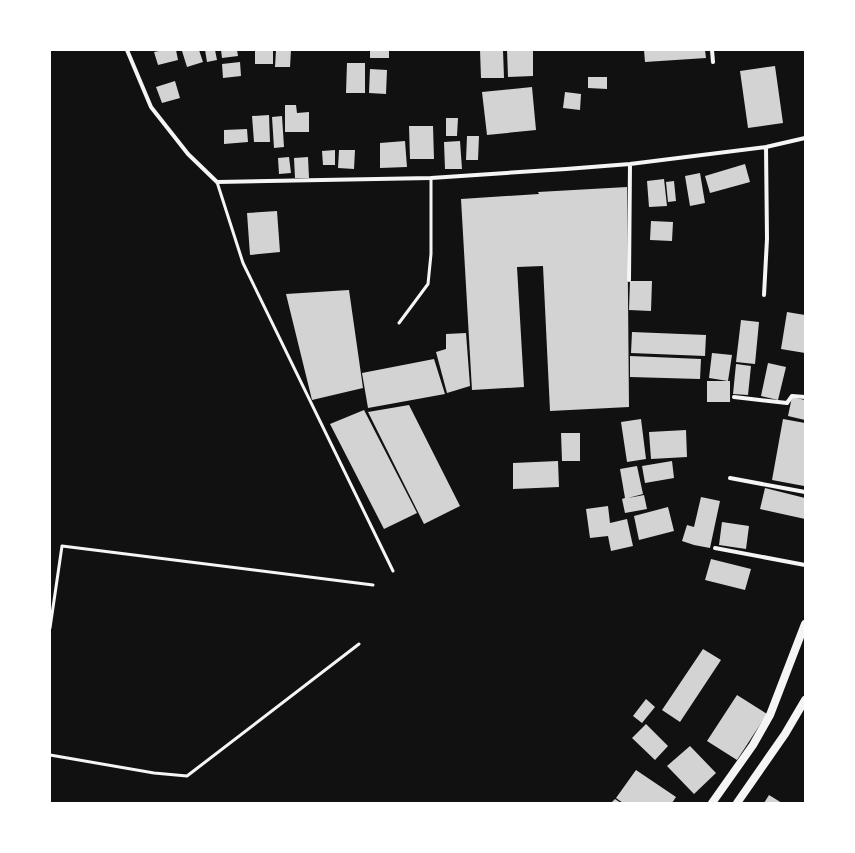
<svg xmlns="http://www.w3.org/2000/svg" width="855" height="853" font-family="'PT Sans Narrow',sans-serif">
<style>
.building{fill:#d3d3d3}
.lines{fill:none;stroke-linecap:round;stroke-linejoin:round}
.service{stroke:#f5f5f5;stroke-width:3}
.minor{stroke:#f5f5f5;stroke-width:4}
.secondary{stroke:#f5f5f5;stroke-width:8}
</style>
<rect width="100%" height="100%" fill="#111"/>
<path class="building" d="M 164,50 L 176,50 L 178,60 L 158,65 L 154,52 Z
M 186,50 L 199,50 L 203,62 L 187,67 L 182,51 Z
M 205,50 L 215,50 L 217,60 L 207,62 Z
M 221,50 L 237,50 L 238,56 L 222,58 Z
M 255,50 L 273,50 L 273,64 L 255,64 Z
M 276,50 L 291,50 L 290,67 L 275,67 Z
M 370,50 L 389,50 L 389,58 L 370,58 Z
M 480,50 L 503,50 L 504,78 L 481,78 Z
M 507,50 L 533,50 L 533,76 L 508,77 Z
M 644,50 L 705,50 L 706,58 L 645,62 Z
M 240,62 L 241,76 L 223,78 L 222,64 Z
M 347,63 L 365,63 L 365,93 L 346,93 Z
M 775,66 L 783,123 L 748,128 L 740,71 Z
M 370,69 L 387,70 L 386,94 L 369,93 Z
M 588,77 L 607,77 L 607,89 L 588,88 Z
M 175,81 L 180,98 L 162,103 L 156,87 Z
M 532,87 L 536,130 L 487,135 L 482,92 Z
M 565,92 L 581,94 L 580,110 L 563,108 Z
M 285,105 L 296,105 L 297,113 L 309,112 L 309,132 L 285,132 Z
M 269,115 L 270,142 L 254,142 L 252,116 Z
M 282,116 L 284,147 L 274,148 L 272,117 Z
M 446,118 L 458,118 L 457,136 L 446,136 Z
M 409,126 L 433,126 L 434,159 L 410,159 Z
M 247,129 L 248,142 L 224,144 L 224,130 Z
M 467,136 L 479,136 L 478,160 L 466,160 Z
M 405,141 L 407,167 L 380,168 L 380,143 Z
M 460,141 L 462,169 L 445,169 L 444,142 Z
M 335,150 L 335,165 L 323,165 L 322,151 Z
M 339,150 L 355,150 L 354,169 L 338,168 Z
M 289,157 L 291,173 L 279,174 L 278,158 Z
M 308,157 L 309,178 L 295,178 L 294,158 Z
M 745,164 L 750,182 L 710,193 L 705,176 Z
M 700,173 L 705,203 L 690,206 L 685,176 Z
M 664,179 L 667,206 L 649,207 L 647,181 Z
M 674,181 L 676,201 L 668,202 L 666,182 Z
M 627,187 L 629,407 L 550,411 L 543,266 L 517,267 L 524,387 L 472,390 L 461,199 L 539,194 L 538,192 Z
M 277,211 L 280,252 L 250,255 L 247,213 Z
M 651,221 L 673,222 L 672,241 L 650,240 Z
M 630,281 L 652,281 L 651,311 L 629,310 Z
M 349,290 L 363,388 L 312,400 L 286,294 Z
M 787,312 L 805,315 L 805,353 L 781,349 Z
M 741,320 L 759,322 L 755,364 L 736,362 Z
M 632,332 L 706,335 L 705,356 L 631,353 Z
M 466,333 L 470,386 L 447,393 L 436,352 L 446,349 L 446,334 Z
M 712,353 L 732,355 L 728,381 L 709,378 Z
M 630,356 L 701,359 L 700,379 L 630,377 Z
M 434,359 L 445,394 L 368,408 L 362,373 Z
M 768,363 L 786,367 L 778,400 L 761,396 Z
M 736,364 L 751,366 L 748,395 L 733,394 Z
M 707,381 L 730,381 L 730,402 L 707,402 Z
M 792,397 L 805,400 L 805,420 L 788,416 Z
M 409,405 L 460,506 L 424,524 L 368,412 Z
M 364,410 L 417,513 L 384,529 L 330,424 Z
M 641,419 L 646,459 L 627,462 L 621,422 Z
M 783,419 L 805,423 L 804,486 L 772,480 Z
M 686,430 L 687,457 L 651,459 L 649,432 Z
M 561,433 L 580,433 L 580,461 L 562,461 Z
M 558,461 L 559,487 L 513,489 L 513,463 Z
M 672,461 L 674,478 L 645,483 L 642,466 Z
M 637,466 L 643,494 L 628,498 L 644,495 L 647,509 L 625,513 L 622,499 L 625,498 L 620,469 Z
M 765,488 L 805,498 L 805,519 L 760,509 Z
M 701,497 L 720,501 L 710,548 L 694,545 L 682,541 L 687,525 L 694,527 Z
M 608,506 L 610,523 L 627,519 L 633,546 L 611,551 L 608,536 L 590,538 L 586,509 Z
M 668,507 L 674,531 L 639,540 L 634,516 Z
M 722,522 L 749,526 L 746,549 L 719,545 Z
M 711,559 L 751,569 L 745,590 L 705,580 Z
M 703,649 L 721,660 L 680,722 L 662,710 Z
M 737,695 L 767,714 L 737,760 L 707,741 Z
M 646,699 L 655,707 L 642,723 L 633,716 Z
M 646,724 L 668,746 L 655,760 L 632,738 Z
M 690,746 L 716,773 L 694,794 L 667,766 Z
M 636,770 L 676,797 L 672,803 L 623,803 L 616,798 Z
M 769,795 L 782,803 L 764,803 Z
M 615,799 L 621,803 L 611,803 Z"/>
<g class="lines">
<path class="service" d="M 217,182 L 243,263 L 393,571
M 399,323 L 428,284 L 431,254 L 431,178
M 50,628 L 62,546 L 373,585
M 50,755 L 154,773 L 187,776 L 359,644"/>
<path class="minor" d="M 127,50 L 151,107 L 188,154 L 217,182 L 431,178 L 566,169 L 630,164 L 766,147 L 805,138
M 712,50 L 713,62
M 629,280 L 630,164
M 764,295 L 767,239 L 766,147
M 734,397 L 787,403 L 792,396 L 805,397
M 730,478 L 805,492
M 715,548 L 805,565"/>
<path class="secondary" d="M 712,803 L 753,745 L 770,715 L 805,624
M 737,803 L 785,734 L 805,700"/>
</g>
<rect width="855" height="853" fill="none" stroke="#ffffff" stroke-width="102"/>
</svg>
